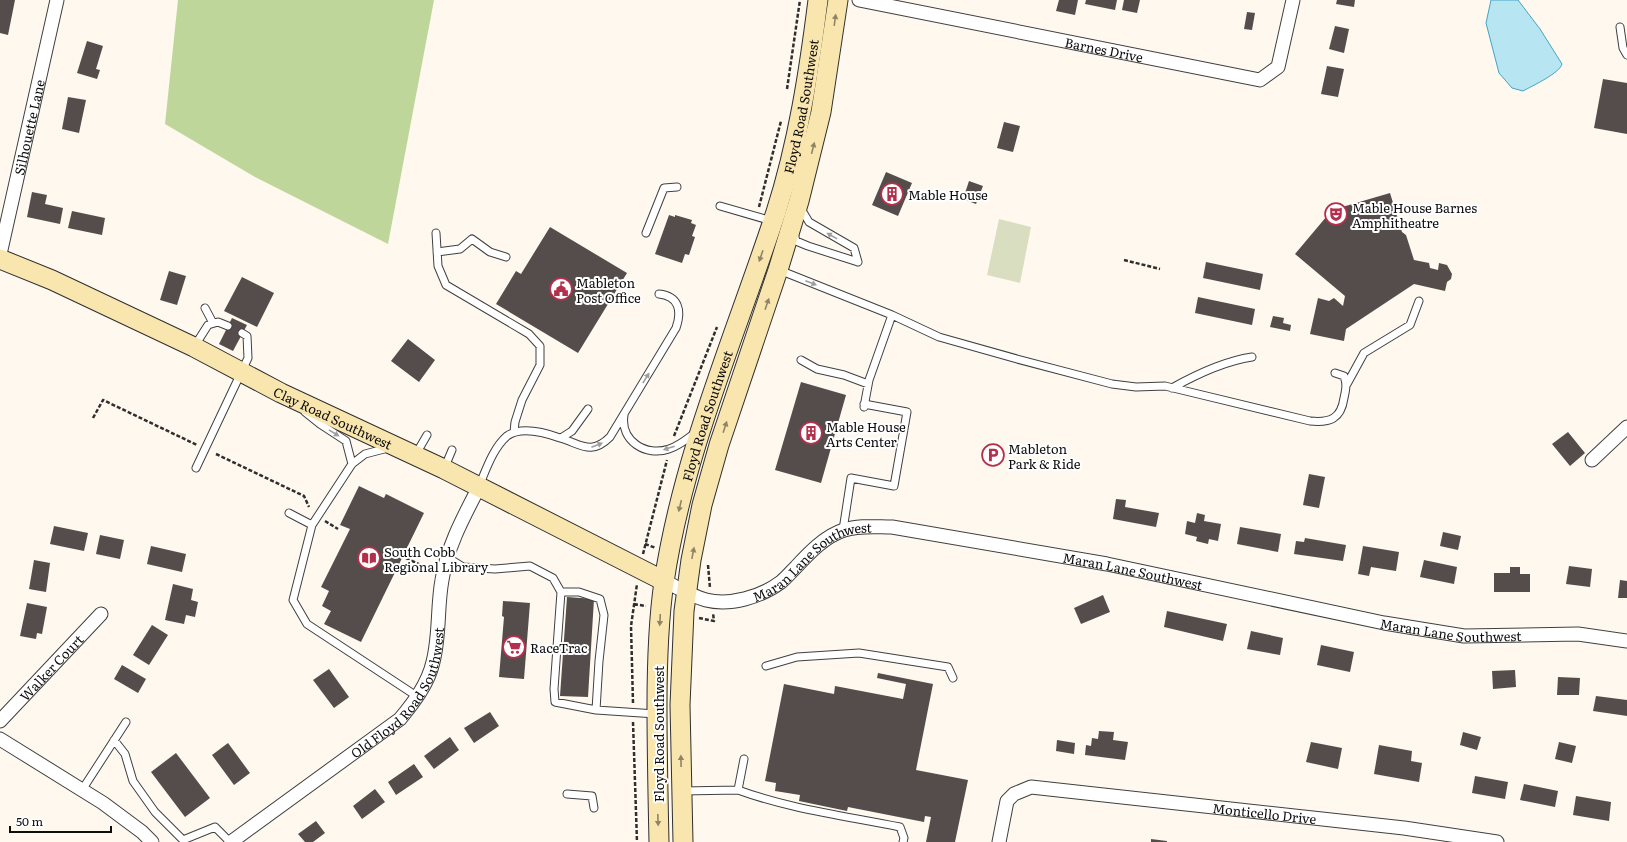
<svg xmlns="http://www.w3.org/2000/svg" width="1627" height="842" font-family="Literata,serif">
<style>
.forest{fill:#bfd69b}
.cemetery{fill:#dadec1}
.water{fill:#b7e5f2;stroke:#43a5c4}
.building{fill:#554d4b}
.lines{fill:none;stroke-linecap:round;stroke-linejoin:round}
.lane-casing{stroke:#404040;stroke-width:9}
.street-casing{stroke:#404040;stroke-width:15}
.secondary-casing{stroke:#2f2f2f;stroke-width:21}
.path{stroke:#2f2f2f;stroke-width:2.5;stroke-dasharray:4 2;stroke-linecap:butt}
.lane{stroke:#fff;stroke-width:7}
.street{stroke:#fff;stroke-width:13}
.secondary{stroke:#f9e5ae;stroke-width:19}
.oneway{fill:#8f8466}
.oneway2{fill:#9e9e9e}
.labels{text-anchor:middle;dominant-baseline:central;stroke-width:4;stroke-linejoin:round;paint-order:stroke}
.street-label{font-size:13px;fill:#0d0d0d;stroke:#fff}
.poi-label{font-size:13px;fill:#0d0d0d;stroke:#fff;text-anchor:start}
</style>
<rect width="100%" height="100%" fill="#fef8ef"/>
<path class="forest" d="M 178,0 L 434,0 L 388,244 L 255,177 L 165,124 Z"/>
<path class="cemetery" d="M 999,219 L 1031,227 L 1020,283 L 987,275 Z"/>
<path class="water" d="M 1491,0 L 1518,0 L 1540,29 L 1562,64 C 1560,73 1532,86 1523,91 L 1512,88 L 1499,73 L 1486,23 Z"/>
<path class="building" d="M 0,0 L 15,0 L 8,35 L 0,33 Z
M 1059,0 L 1078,0 L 1075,15 L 1056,11 Z
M 1086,0 L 1117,0 L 1115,10 L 1085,4 Z
M 1124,0 L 1140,0 L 1137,13 L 1122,10 Z
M 1337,0 L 1355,0 L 1354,7 L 1336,4 Z
M 1247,12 L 1255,13 L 1252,30 L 1244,29 Z
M 1335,26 L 1349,29 L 1344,53 L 1329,49 Z
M 87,41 L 103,46 L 96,69 L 100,70 L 97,79 L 77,73 Z
M 1327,66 L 1344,69 L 1338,97 L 1321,94 Z
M 1603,79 L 1627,83 L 1627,134 L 1594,128 Z
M 68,97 L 86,100 L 79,133 L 62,129 Z
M 1004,122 L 1020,126 L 1013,152 L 997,148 Z
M 886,172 L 912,183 L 898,216 L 872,205 Z
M 969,181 L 983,186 L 976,204 L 963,199 Z
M 32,192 L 47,195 L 45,204 L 63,208 L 60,224 L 27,217 Z
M 1390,193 L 1402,232 L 1406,235 L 1414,260 L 1429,263 L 1430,268 L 1438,270 L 1439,263 L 1447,265 L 1452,274 L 1451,279 L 1447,282 L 1445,291 L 1414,284 L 1346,329 L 1344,341 L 1310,334 L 1318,298 L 1329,301 L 1334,298 L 1343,306 L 1345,296 L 1295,254 L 1332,210 Z
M 72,211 L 105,218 L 102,235 L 68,228 Z
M 669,215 L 675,217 L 675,215 L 692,220 L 691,223 L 696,225 L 692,236 L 695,237 L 689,255 L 685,254 L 682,263 L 655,254 Z
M 550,227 L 627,273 L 578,353 L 496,304 L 516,271 L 521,274 Z
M 1206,262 L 1263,274 L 1260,290 L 1203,278 Z
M 169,271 L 186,276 L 177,305 L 160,300 Z
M 242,277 L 274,293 L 257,327 L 224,311 Z
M 1198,297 L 1255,309 L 1252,325 L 1195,313 Z
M 1273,316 L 1284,318 L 1283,323 L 1291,325 L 1290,331 L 1270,327 Z
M 232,318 L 247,325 L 233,351 L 219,344 Z
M 408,339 L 435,360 L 419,382 L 391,361 Z
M 801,382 L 846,395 L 821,483 L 775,470 Z
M 1568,432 L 1585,453 L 1570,466 L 1552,444 Z
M 1309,474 L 1325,477 L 1319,508 L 1303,505 Z
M 359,486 L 384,498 L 386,494 L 424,513 L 361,642 L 324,624 L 331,611 L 322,606 L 329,591 L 321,587 L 350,529 L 340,525 Z
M 1116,499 L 1126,500 L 1125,507 L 1159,513 L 1156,527 L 1113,519 Z
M 1197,513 L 1205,515 L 1204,521 L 1221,524 L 1218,541 L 1209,539 L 1208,544 L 1196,541 L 1197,537 L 1185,534 L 1187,521 L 1195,523 Z
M 54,526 L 88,533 L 84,551 L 50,544 Z
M 1240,527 L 1281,534 L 1278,552 L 1237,544 Z
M 1443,532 L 1461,536 L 1458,550 L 1440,546 Z
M 100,535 L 124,540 L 120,559 L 96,554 Z
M 1305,538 L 1346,545 L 1343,561 L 1294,554 L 1296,541 L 1304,542 Z
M 151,546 L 186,554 L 182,572 L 147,564 Z
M 1363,546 L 1399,552 L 1396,571 L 1371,567 L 1369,576 L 1358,574 Z
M 34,560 L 50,563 L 46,592 L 29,589 Z
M 1424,560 L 1457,567 L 1454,584 L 1420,577 Z
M 1569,566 L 1592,569 L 1590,587 L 1566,584 Z
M 1510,567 L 1520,567 L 1520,574 L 1530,574 L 1530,592 L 1494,592 L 1494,573 L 1510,573 Z
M 1620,580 L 1627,581 L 1627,598 L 1618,598 Z
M 173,584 L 193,589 L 191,600 L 198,602 L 195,617 L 186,615 L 184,624 L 165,620 Z
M 1103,595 L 1110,612 L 1081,624 L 1074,608 Z
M 567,597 L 594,599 L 588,697 L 560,696 Z
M 503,601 L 530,603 L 524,679 L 499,677 L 504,617 L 502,616 Z
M 27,603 L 47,607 L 42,634 L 37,633 L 36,639 L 20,636 Z
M 1167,611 L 1227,624 L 1223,641 L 1164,627 Z
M 152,625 L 168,635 L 149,665 L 133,655 Z
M 1251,631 L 1283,638 L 1280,655 L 1247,649 Z
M 1321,645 L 1354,652 L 1350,672 L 1317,665 Z
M 122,665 L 146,679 L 138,693 L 114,679 Z
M 329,669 L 349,697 L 334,708 L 313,680 Z
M 1515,670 L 1516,687 L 1493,689 L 1492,671 Z
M 878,673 L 933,684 L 916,770 L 968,780 L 955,842 L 926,842 L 931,817 L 925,816 L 924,822 L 848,807 L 847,811 L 799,801 L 800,795 L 775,791 L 776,783 L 765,781 L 784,684 L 834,694 L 835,686 L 903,699 L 906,684 L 877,678 Z
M 1558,677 L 1580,678 L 1579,695 L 1557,695 Z
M 1596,696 L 1627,700 L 1627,716 L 1593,711 Z
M 490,712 L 499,726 L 474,743 L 464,728 Z
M 1099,731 L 1114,732 L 1113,740 L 1128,742 L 1125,760 L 1085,755 L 1086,745 L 1091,746 L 1092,738 L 1098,739 Z
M 1463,732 L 1481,737 L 1477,750 L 1460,745 Z
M 450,737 L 459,750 L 434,769 L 424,756 Z
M 1057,740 L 1075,743 L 1074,754 L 1056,751 Z
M 1311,742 L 1342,748 L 1338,769 L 1306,762 Z
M 1559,742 L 1576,746 L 1572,763 L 1555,759 Z
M 228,743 L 250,773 L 234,785 L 212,755 Z
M 1379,745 L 1412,751 L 1411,761 L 1422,763 L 1419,782 L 1374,774 Z
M 176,753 L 210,798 L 185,817 L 151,772 Z
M 414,764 L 423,777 L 396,795 L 388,782 Z
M 1475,776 L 1508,782 L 1505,799 L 1472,793 Z
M 1524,784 L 1558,791 L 1555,807 L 1520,800 Z
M 375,789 L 385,802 L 362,819 L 353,806 Z
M 1576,796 L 1611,802 L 1609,821 L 1573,815 Z
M 316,821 L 325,833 L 313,842 L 305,842 L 298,834 Z
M 1151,839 L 1167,841 L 1167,842 L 1151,842 Z"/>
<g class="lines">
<g class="lane-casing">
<path id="lane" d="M 1620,27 L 1623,48 L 1627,55
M 720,206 L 772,221
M 800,207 L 809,222 L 854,248 L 858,262
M 436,233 L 438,266 L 446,285 L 529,334 L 540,346 L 540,365 L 522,400 L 515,422 L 514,432
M 646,233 L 664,188 L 677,187
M 794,233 L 796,241 L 808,246 L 858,262
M 437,252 L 460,249 L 472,239 L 490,252 L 506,257
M 779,270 L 892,315 L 939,337 L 1017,359 L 1112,384 L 1136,387 L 1165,386 L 1310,421 C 1330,423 1341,419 1344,398 C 1346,389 1347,384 1344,376 L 1335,373
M 205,308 L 213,323
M 194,347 L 208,325 L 218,322 L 228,326
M 801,360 L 817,369 L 844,375 L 868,384
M 1347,384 L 1364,353 L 1410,325 L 1419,301
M 1172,388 C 1197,374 1225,361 1252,357
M 864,407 L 869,380 L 892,315
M 305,412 L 320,424 L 346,441 L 352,464
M 624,415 C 620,441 646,457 669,449 C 679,446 687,439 695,433
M 561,438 L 572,431 L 588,409
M 416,454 L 427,435
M 196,468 L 248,358 L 247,336 L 242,333
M 444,469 L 452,450
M 479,486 C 486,470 493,448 507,436 C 521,426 546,433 560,438 C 581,444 591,456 610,437 L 676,328 C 682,311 679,296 659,294
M 289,513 L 312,525 L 352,464 L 365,454 L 388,448
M 312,525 L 293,600 L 307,624 L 418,697
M 843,530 L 851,478 L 894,486 L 907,412 L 864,404
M 447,557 L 463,567 L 495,569 L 530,566 L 553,578 L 561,592 L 554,689 L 555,702 L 596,710 L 656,714
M 561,592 L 579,592 L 600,599 L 604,615 L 599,661 L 596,710
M 766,666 L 797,657 L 859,653 L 948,667 L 953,678
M 114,740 L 125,754 L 133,781 L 155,812 L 183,840 L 215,827 L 230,842
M 82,790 L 126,722
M 738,790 C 790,809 846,816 900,827 L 904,838 L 903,842
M 682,791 L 738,790 L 744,759
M 567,794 L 592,796 L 594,808"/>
</g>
<g class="street-casing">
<g id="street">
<path id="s1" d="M 859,0 L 1260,80 L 1278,67 L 1293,0"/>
<path id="s2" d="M 0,254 L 57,0"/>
<path d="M 1592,460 L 1627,427"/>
<path id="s3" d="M 664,581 C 677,587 691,596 706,600 C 730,606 761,597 781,582 C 786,578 791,572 796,567 C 809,553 825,536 844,530 C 859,525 876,527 892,527 L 1107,564 L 1384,623 L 1464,636 L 1578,634 L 1627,641"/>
<path id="s4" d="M 0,721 L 101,614"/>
<path d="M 0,739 L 103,803 L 142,832 L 152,842"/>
<path id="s5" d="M 231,842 L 400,719 C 414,702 428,684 433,662 C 440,635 437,607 442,580 C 447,547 464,516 479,487"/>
<path id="s6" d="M 999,842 L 1007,801 L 1014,794 L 1031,787 L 1404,828 L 1497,842"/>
</g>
</g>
<g class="secondary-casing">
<g id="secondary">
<path id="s7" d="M 0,259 L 52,280 L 194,347 L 281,393 L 444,469 L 664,581"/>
<path id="s8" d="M 659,842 C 658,797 657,752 657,707 C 657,666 658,623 664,582 C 683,454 736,334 776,212 C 798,143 809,72 818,0"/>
<path d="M 683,842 L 680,705 L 684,611 L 691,560 L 702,505 L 719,445 L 778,270 L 799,201 L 821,112 L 838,0"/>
</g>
</g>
<path class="path" d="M 787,89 L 800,0
M 759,207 L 781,121
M 1124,260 L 1160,269
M 93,418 L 103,400 L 197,445
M 674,436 L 717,327
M 216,454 L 304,496 L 309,507
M 325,521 L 338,529
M 645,544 L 656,548
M 643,554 L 667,460
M 406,558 L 429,569
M 708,565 L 710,588
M 634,604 L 646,606
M 699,618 L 714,621 L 713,613
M 633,703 L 631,626 L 637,584
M 633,722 L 637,842"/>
<use href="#lane" class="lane"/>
<use href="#street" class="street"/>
<use href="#secondary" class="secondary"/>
</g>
<defs><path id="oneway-solid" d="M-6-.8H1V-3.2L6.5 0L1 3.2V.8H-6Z"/></defs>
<g class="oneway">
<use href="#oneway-solid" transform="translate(835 20) rotate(-82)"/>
<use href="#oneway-solid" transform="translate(813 148) rotate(-76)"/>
<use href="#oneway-solid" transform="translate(761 256) rotate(109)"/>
<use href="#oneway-solid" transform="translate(767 304) rotate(-71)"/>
<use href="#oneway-solid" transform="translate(725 427) rotate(-72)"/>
<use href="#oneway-solid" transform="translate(680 506) rotate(103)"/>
<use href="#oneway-solid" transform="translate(693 553) rotate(-79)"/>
<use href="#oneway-solid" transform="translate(660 620) rotate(93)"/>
<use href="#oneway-solid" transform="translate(681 761) rotate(-91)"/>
<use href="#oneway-solid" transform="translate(658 820) rotate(88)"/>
</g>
<g class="oneway2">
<use href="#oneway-solid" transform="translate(832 236) rotate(-151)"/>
<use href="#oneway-solid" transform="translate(811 283) rotate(21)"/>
<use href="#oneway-solid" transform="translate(646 378) rotate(-58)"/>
<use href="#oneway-solid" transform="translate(334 433) rotate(32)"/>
<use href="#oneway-solid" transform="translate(597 445) rotate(-21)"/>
<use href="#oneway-solid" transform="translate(669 448) rotate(162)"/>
</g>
<defs>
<g id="building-ring" transform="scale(1.15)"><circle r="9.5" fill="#fff" stroke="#b42f4b" stroke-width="1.5"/><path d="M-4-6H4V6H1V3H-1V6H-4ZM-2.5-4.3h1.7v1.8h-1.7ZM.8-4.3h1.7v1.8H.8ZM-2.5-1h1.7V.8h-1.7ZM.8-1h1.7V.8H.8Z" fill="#b42f4b"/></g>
<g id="theatre-ring" transform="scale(1.15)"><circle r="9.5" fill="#fff" stroke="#b42f4b" stroke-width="1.5"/><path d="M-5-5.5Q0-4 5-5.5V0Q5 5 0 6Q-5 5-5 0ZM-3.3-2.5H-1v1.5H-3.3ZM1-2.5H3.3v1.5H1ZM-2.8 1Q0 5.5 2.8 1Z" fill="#b42f4b"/></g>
<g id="civic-ring" transform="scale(1.15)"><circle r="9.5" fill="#fff" stroke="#b42f4b" stroke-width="1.5"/><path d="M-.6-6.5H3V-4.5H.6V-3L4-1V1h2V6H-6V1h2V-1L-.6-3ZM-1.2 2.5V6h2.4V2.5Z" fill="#b42f4b"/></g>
<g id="parking-ring" transform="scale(1.15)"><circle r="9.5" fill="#fff" stroke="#b42f4b" stroke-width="1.5"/><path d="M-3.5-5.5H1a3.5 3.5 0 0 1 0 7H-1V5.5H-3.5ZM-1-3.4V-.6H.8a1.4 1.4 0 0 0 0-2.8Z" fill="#b42f4b"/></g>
<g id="library-ring" transform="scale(1.15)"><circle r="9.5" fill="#fff" stroke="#b42f4b" stroke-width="1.5"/><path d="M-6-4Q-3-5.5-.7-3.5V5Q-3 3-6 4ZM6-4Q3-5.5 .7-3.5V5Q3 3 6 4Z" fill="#b42f4b"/></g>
<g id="supermarket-ring" transform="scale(1.15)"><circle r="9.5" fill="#fff" stroke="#b42f4b" stroke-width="1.5"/><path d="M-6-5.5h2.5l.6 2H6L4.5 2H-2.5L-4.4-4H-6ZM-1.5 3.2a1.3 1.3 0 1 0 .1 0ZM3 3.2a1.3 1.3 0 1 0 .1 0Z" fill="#b42f4b"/></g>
</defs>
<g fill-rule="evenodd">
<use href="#building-ring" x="892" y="194"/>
<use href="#theatre-ring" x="1336" y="214"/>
<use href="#civic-ring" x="561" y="289"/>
<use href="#building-ring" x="811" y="433"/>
<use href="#parking-ring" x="993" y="455"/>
<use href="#library-ring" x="369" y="558"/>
<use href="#supermarket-ring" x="514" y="647"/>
</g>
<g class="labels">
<g class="street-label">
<text stroke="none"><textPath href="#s1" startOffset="250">Barnes Drive</textPath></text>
<text stroke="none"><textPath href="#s8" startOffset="756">Floyd Road Southwest</textPath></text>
<text stroke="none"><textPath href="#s2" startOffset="130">Silhouette Lane</textPath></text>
<text stroke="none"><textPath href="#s8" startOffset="432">Floyd Road Southwest</textPath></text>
<text stroke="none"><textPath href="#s7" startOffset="369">Clay Road Southwest</textPath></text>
<text stroke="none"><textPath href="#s3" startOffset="165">Maran Lane Southwest</textPath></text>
<text stroke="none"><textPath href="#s3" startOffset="501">Maran Lane Southwest</textPath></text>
<text stroke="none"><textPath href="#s3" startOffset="825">Maran Lane Southwest</textPath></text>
<text stroke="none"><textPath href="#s4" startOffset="74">Walker Court</textPath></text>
<text stroke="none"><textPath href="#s5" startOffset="230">Old Floyd Road Southwest</textPath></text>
<text transform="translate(658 734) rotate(-90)">Floyd Road Southwest</text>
<text stroke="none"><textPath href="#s6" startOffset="305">Monticello Drive</textPath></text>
</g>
<g class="poi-label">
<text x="908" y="194">Mable House</text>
<text x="1352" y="207">Mable House Barnes<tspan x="1352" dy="15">Amphitheatre</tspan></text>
<text x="576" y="282">Mableton<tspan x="576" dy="15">Post Office</tspan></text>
<text x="826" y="426">Mable House<tspan x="826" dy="15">Arts Center</tspan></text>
<text x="1008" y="448">Mableton<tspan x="1008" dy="15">Park &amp; Ride</tspan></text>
<text x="384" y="551">South Cobb<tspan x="384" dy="15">Regional Library</tspan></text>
<text x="530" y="647">RaceTrac</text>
</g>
</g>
<path d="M10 826v6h101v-6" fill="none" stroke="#0d0d0d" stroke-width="2"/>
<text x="16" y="826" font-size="12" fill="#0d0d0d" stroke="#ffffff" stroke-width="3" paint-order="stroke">50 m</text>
</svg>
